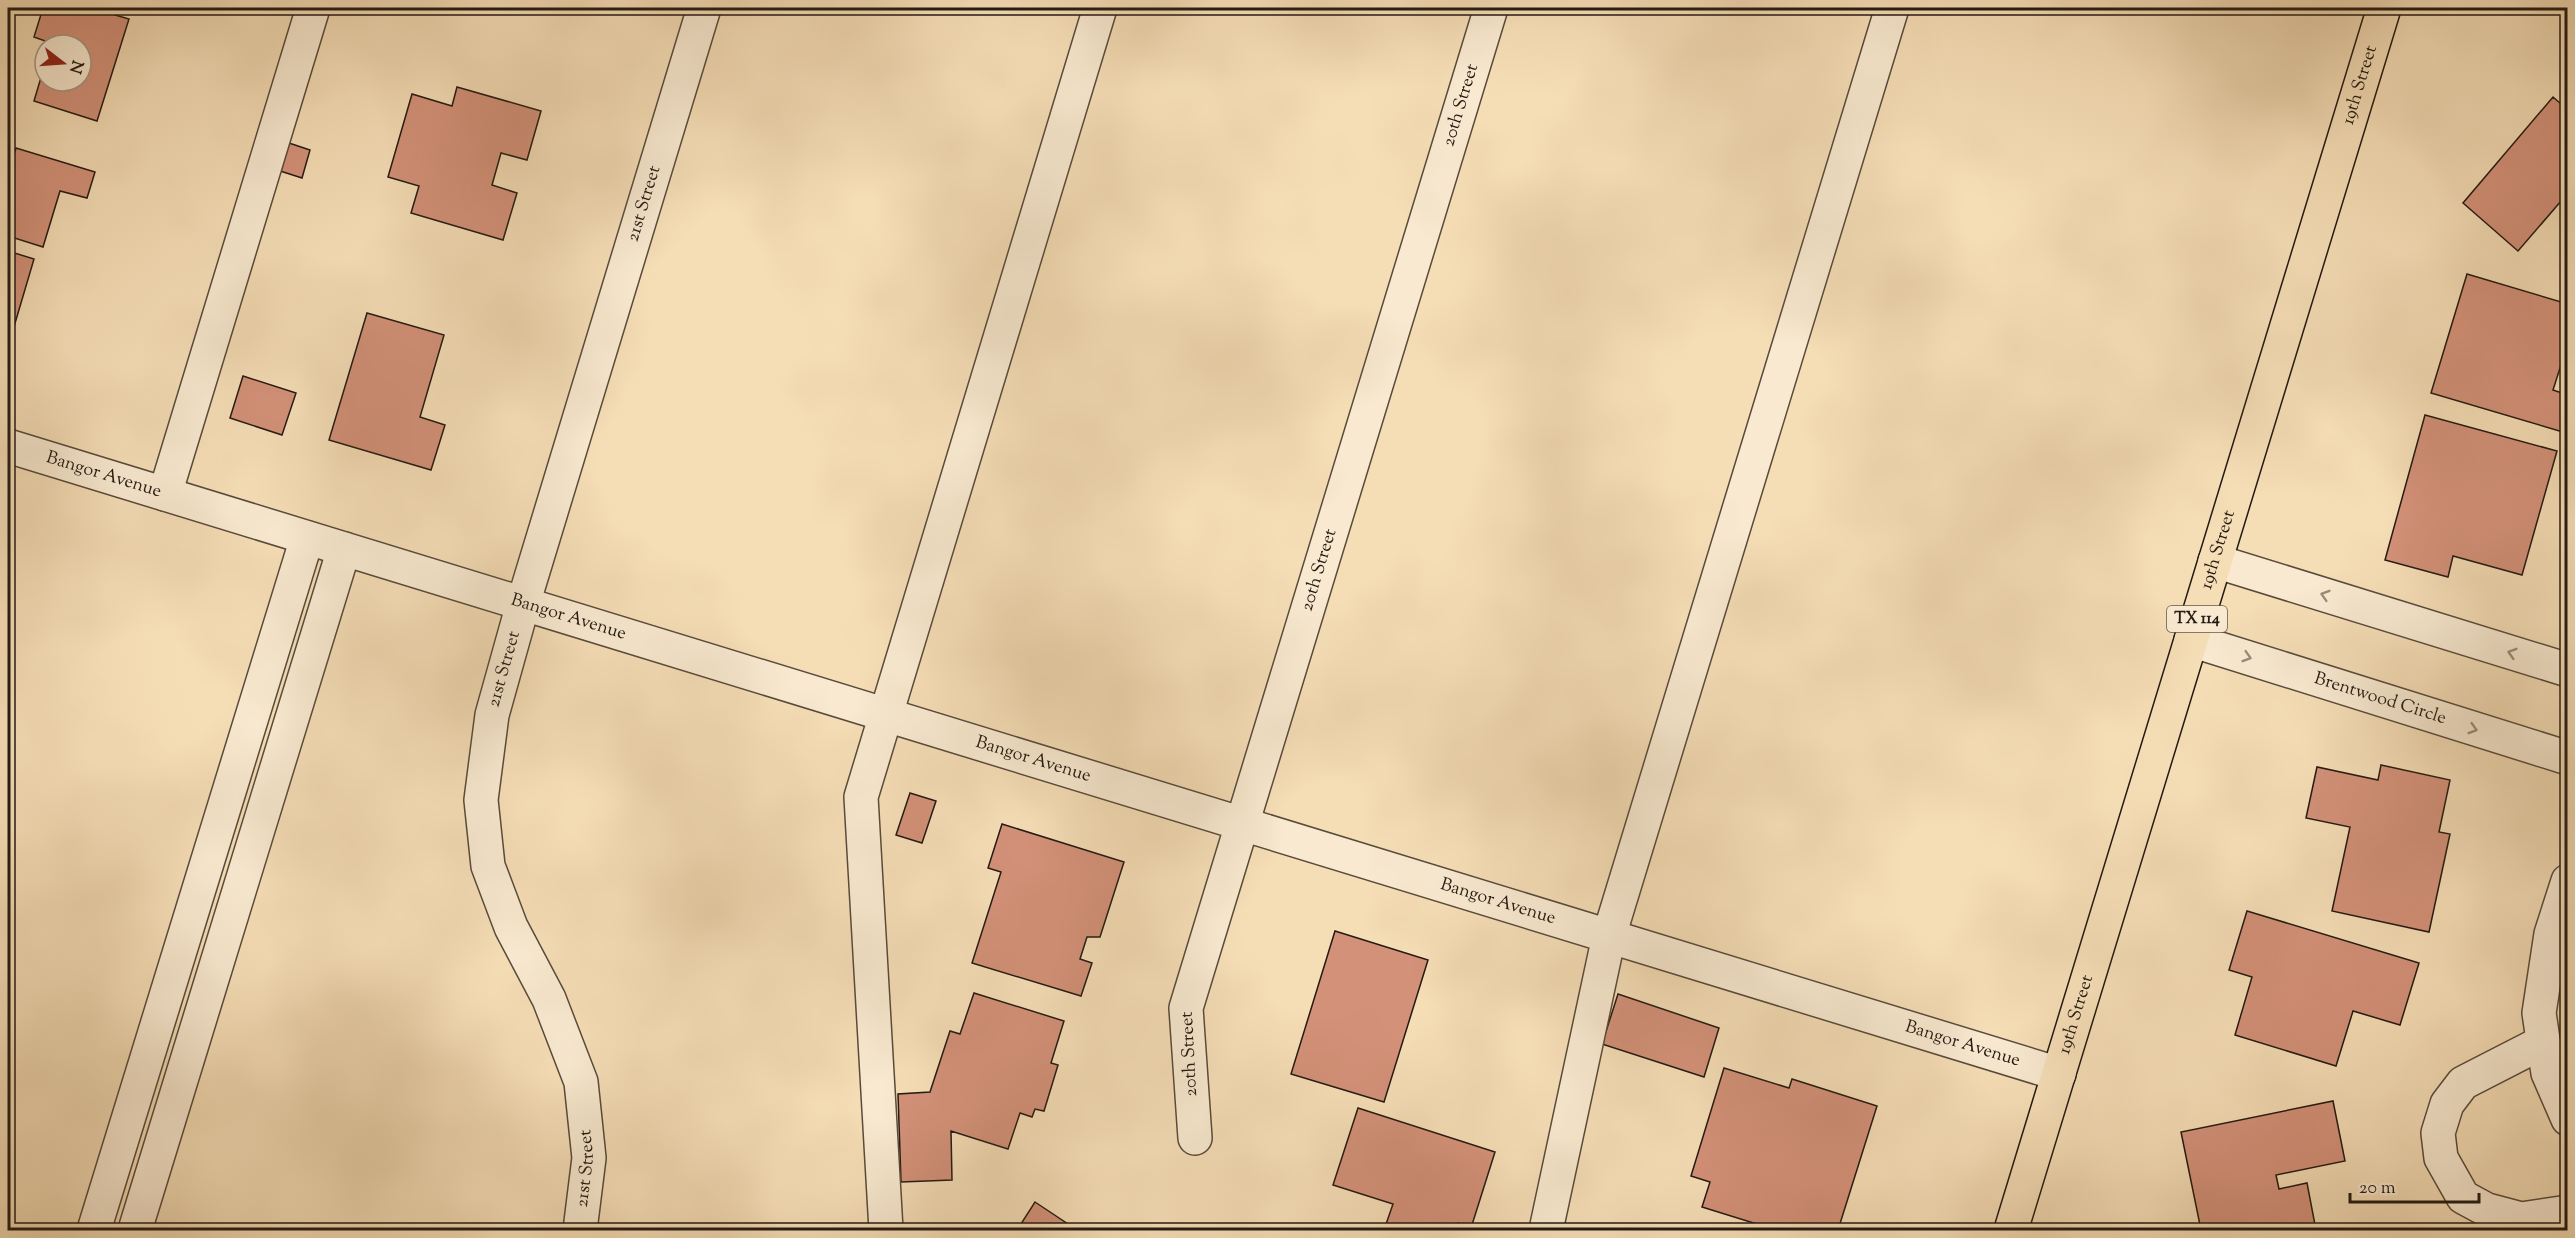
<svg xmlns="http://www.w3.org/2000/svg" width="2575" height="1238" font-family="'Sorts Mill Goudy',serif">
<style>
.building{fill:#d39179;stroke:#231a12;stroke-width:1.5}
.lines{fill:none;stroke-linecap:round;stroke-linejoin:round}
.minor-casing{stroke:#584b3b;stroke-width:36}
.major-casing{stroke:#231a12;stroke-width:36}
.minor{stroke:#f8e9d0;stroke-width:33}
.major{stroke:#f5ddb6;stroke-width:33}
.oneway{stroke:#988c7a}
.labels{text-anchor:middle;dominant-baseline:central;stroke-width:4.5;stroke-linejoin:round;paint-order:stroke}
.shield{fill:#f8e9d0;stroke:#63584b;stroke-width:1.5}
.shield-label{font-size:16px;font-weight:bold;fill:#231a12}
.street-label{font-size:18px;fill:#231a12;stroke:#f8e9d0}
</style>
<rect width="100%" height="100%" fill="#f5ddb6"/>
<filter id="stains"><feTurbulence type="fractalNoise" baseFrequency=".00333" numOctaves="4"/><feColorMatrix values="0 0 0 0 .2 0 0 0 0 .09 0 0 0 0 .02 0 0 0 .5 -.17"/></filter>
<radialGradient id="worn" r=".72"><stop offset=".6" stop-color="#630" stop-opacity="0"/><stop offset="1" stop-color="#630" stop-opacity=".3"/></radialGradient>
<path class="building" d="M 43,8 L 91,8 L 129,19 L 97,121 L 34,101 L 45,64 L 45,81 L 81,81 L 81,45 L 51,45 L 51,43 L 34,37 Z
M 457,87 L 541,111 L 527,160 L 501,153 L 492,185 L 517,193 L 503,240 L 411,213 L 419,186 L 388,177 L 412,94 L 452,106 Z
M 2553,97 L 2568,110 L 2568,193 L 2518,251 L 2463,203 Z
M 286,142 L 310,150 L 302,178 L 277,170 Z
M 16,148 L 95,172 L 87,198 L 60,191 L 43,247 L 8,236 L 8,168 L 10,169 Z
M 8,251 L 34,259 L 8,347 Z
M 2467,274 L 2568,304 L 2568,343 L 2553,390 L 2568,395 L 2568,417 L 2563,432 L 2431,393 Z
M 367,313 L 444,335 L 420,417 L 445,425 L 431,470 L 329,440 Z
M 243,376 L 296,393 L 282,435 L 230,418 Z
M 2425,415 L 2557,451 L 2522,575 L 2453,556 L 2448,577 L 2385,560 Z
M 2381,765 L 2450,780 L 2439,832 L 2450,834 L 2429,932 L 2332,911 L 2350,827 L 2306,818 L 2317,767 L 2378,780 Z
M 910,793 L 936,801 L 922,843 L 896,835 Z
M 1002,824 L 1124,862 L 1100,937 L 1087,937 L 1080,959 L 1092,963 L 1081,996 L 972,963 L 1001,872 L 988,868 Z
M 2247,911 L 2419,963 L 2400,1025 L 2353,1011 L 2336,1066 L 2235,1035 L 2252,977 L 2229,970 Z
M 1335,931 L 1428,960 L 1384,1102 L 1291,1074 Z
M 974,993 L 1064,1021 L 1051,1063 L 1058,1065 L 1044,1111 L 1035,1109 L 1032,1117 L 1020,1113 L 1008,1149 L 951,1131 L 952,1180 L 901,1182 L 898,1094 L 930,1092 L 950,1031 L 960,1034 Z
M 1618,994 L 1719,1028 L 1704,1077 L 1602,1044 Z
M 1724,1068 L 1789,1088 L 1792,1079 L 1877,1106 L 1838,1230 L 1776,1230 L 1702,1207 L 1710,1182 L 1691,1176 Z
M 2333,1101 L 2345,1161 L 2276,1175 L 2279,1189 L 2307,1183 L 2316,1230 L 2201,1230 L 2181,1132 Z
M 1358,1108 L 1495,1152 L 1471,1228 L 1458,1223 L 1456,1230 L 1384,1230 L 1393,1204 L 1333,1185 Z
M 1035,1202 L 1077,1230 L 1017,1230 Z"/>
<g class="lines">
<g class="minor-casing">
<g id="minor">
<path id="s1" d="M 8,446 L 2059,1074"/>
<path d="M 165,494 L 313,8"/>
<path d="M 2215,561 L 2568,670"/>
<path id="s2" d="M 2191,640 L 2568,758"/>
<path d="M 2568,881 L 2551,934 L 2539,1013 L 2548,1073 L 2568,1119"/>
<path d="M 2543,1042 L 2463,1083 L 2447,1104 L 2438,1133 L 2441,1158 L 2463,1197 L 2487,1210 L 2521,1219 L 2568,1212"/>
<path id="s3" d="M 1195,1138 L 1186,1008 L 1491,8"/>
<path d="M 94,1230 L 307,538"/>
<path d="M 135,1230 L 344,549"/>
<path id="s4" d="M 580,1230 L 589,1158 L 581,1082 L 549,999 L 511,927 L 488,866 L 481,800 L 492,715 L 523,604 L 704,8"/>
<path d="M 886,1230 L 861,797 L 1100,8"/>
<path d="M 1546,1230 L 1609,936 L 1892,8"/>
</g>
</g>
<g class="major-casing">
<g id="major">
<path id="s5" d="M 2011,1230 L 2384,8"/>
</g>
</g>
<use href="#minor" class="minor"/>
<use href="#major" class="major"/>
</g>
<defs><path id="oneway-chevron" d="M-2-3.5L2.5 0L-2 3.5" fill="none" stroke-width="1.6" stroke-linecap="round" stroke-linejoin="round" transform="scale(1.5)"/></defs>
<g class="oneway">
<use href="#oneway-chevron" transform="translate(2325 595) rotate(-163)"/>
<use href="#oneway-chevron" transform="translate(2512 653) rotate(-163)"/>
<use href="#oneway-chevron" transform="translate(2247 657) rotate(17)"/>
<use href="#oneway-chevron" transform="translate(2473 729) rotate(17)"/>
</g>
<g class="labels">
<rect class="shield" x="2167" y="606" width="60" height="26" rx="4.5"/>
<g class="shield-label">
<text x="2197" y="619">TX 114</text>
</g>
<g class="street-label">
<text stroke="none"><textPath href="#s5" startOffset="1197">19th Street</textPath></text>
<text stroke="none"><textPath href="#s3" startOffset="1074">20th Street</textPath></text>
<text stroke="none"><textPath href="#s4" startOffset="1070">21st Street</textPath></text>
<text stroke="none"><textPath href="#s1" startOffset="100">Bangor Avenue</textPath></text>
<text stroke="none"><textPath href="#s5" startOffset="711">19th Street</textPath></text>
<text stroke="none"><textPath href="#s3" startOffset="588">20th Street</textPath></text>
<text stroke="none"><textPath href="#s1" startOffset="586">Bangor Avenue</textPath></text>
<text stroke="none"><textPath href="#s4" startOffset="584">21st Street</textPath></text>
<text stroke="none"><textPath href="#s2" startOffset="198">Brentwood Circle</textPath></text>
<text stroke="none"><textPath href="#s1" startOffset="1072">Bangor Avenue</textPath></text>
<text stroke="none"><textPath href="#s1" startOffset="1558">Bangor Avenue</textPath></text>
<text stroke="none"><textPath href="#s5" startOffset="225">19th Street</textPath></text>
<text stroke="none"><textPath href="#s1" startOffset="2044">Bangor Avenue</textPath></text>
<text transform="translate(1190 1054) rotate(-93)">20th Street</text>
<text stroke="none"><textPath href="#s4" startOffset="62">21st Street</textPath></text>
</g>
</g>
<rect width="2575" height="1238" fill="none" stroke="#f5ddb6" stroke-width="30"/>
<rect x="9" y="9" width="2557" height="1220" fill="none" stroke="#231a12" stroke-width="3"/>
<rect x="15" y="15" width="2545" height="1208" fill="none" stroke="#231a12" stroke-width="1.5"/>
<g transform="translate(63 63) rotate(107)"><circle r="28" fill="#f8e9d0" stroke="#a39684" stroke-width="1.5"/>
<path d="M0-4.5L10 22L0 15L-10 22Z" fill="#8f2418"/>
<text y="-9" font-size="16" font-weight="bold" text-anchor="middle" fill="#231a12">N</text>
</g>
<path d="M2350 1193v9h129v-9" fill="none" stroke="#231a12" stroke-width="3"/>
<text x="2359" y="1193" font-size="18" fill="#231a12" stroke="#f8e9d0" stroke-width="4.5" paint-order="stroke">20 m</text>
<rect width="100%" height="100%" filter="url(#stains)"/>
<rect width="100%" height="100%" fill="url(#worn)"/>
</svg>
